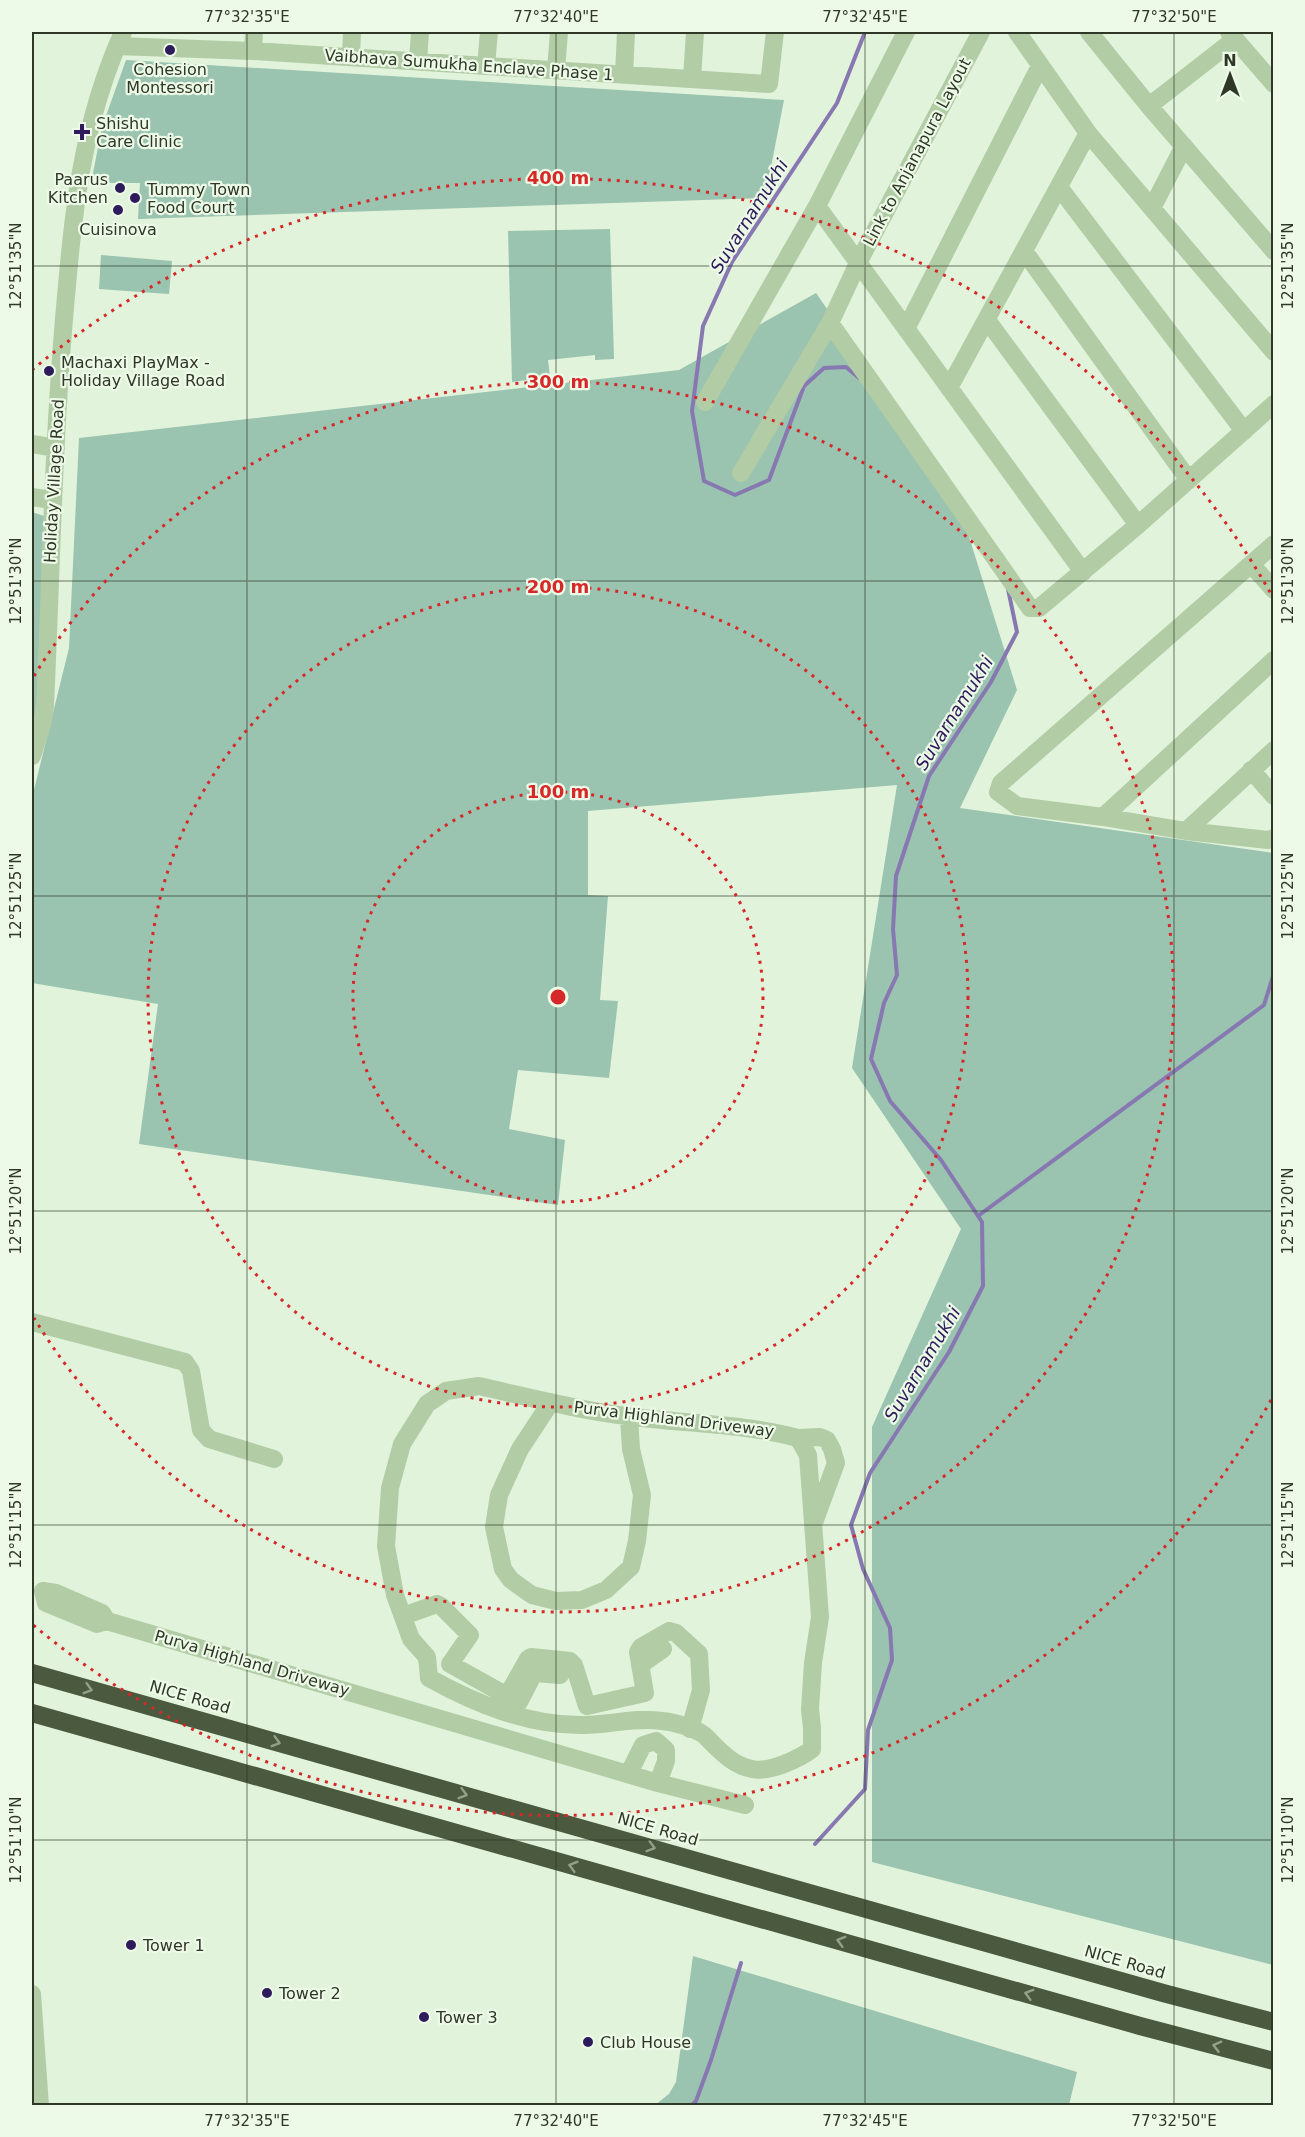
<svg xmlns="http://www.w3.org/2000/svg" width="1305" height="2137" font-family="'DejaVu Sans',sans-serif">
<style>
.green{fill:#9ac3b0}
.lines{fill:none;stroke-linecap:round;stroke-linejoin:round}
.stream{stroke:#8778b1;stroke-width:4}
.minor{stroke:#b2cca6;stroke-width:18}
.highway{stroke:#4b593e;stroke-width:18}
.oneway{stroke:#93a18a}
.ticks{fill:none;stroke:#2f3727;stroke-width:1.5;stroke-opacity:0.45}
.ring{fill:none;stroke:#d62828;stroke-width:3;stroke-dasharray:3 6}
.poi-dot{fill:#2d1b5b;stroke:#ecfae7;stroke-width:2}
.labels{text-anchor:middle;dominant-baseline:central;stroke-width:4.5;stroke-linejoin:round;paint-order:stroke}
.street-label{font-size:16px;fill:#2f3727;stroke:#ecfae7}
.poi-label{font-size:16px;fill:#2f3727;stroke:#ecfae7;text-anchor:start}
.water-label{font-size:18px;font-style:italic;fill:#2d1b5b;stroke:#ecfae7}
.centre{fill:#d62828;stroke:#ecfae7;stroke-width:3}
.ring-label{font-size:18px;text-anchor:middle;font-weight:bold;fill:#d62828;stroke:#ecfae7;stroke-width:4.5;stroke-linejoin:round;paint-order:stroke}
.neatline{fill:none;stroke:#2f3727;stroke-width:2}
.ticks-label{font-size:15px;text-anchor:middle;fill:#2f3727}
</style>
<rect width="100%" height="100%" fill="#e1f3db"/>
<path class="green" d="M 126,60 L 784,100 L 765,198 L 138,219 L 140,183 L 91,183 L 102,127 Z
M 610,229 L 614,359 L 595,360 L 595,355 L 548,360 L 550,377 L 512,382 L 508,231 Z
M 101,255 L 172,261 L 169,294 L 99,289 Z
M 816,293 L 955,492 L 1017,690 L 960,808 L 1273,853 L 1273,1965 L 872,1862 L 872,1427 L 961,1229 L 852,1068 L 897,785 L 588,811 L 588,895 L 608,896 L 600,1000 L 618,1001 L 609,1078 L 518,1070 L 509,1129 L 565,1140 L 558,1205 L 139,1144 L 158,1004 L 32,983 L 32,798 L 69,648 L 79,438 L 679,370 Z
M 32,512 L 47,517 L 47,682 L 32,735 Z
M 693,1956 L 1077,2072 L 1069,2105 L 655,2105 L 669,2094 L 676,2082 Z"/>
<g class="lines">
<path class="stream" d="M 859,378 L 846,367 L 824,368 L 804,386 L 769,480 L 735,495 L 704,481 L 692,411 L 703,326 L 732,262 L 837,103 L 865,32
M 978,1216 L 1264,1005 L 1274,973
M 815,1844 L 865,1789 L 868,1730 L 892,1660 L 890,1628 L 863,1569 L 851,1525 L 870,1473 L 949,1352 L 983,1286 L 982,1222 L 941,1160 L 890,1101 L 871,1059 L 884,1003 L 897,975 L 893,929 L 896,876 L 929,776 L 991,682 L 1017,632 L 1008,589
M 691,2106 L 696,2101 L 711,2060 L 741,1963"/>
<path class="minor" d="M 906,32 L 817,206 L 1083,572
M 981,32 L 859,261 L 830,323 L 1030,608 L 1039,608 L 1138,525 L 1274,404
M 1017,32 L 1088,133 L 1274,352
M 1089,32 L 1149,106 L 1274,251
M 1229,32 L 1274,84
M 117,46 L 253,51 L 769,84 L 775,32
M 253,51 L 254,32
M 351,57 L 352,32
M 418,61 L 420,32
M 486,66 L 489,32
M 556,70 L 559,32
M 624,75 L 626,32
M 692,79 L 695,32
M 1149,106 L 1235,39
M 1059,187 L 1244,431
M 1152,208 L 1184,146
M 1024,251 L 1188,479
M 987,320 L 1138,525
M 906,329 L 1040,66
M 949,388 L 1088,133
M 705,402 L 817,206
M 32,444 L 56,448
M 741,473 L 830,323
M 32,497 L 52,500
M 1274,544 L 1001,783 L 998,792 L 1017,806 L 1103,817 L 1186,831 L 1268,840 L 1274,838
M 1251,564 L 1274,590
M 32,756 L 42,725 L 45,706 C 51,577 53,448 64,319 C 73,216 80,128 123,32
M 1251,770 L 1274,796
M 1103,817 L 1274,660
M 1186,831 L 1274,750
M 32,1322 L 185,1362 L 191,1371 L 201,1430 L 209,1439 L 274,1459
M 479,1386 C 528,1397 577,1410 626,1416 C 683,1424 743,1423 798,1438 L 808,1455 L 820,1617 L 813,1663 L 810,1709 L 812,1728 L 812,1749 C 799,1759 769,1773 752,1769 C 735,1766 723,1754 711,1742 C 708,1739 705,1735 701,1733 C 691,1727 673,1722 662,1721 C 636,1717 610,1725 584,1725 C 529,1726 476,1704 429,1678 L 427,1657 L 411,1639 L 395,1595 L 386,1546 L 390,1488 L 402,1444 L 427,1404 L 446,1391 Z
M 551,1402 L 520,1449 L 499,1495 L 494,1527 L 503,1569 L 511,1580 L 532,1595 L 556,1601 L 582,1600 L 606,1590 L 631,1567 L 637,1541 L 642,1495 L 631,1449 L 629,1417
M 798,1438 L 820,1437 L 827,1440 L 832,1449 L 836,1463 L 815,1520
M 43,1591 L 56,1593 L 102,1613 L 107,1621 L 97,1624 L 46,1603 Z
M 403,1616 L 437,1604 L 441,1606 L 470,1635 L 450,1664 L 507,1696 L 528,1659 L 531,1657 L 570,1661 L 574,1665 L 587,1706 L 645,1693 L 638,1652 L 641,1647 L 669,1631 L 676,1633 L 699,1654 L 701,1690 L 690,1729
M 107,1621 L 658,1783 L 745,1805
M 640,1665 L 663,1649
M 507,1696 L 519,1702 L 534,1673 L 560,1675
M 656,1741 L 666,1750 L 666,1761 L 658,1783
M 629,1773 L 643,1745 L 656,1741
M 32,1994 L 40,2106"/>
<path class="highway" d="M 32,1673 L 1163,1993 L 1274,2022
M 32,1713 L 1140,2026 L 1274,2061"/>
</g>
<defs><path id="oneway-chevron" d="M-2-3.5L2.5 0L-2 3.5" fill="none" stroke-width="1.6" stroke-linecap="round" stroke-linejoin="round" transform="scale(1.5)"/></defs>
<g class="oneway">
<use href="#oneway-chevron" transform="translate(88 1689) rotate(16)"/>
<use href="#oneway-chevron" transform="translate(276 1742) rotate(16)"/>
<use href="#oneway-chevron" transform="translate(463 1794) rotate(16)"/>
<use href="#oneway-chevron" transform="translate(651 1847) rotate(16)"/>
<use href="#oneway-chevron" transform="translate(573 1866) rotate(-164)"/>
<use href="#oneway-chevron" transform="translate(841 1941) rotate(-164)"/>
<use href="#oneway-chevron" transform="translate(1029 1994) rotate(-164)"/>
<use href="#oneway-chevron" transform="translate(1217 2046) rotate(-165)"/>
</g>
<path class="ticks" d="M 247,32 L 247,2106M 556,32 L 556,2106M 865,32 L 865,2106M 1174,32 L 1174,2106M 32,266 L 1274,266M 32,581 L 1274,581M 32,896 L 1274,896M 32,1211 L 1274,1211M 32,1525 L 1274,1525M 32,1840 L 1274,1840"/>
<g class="ring">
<circle cx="558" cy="997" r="205"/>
<circle cx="558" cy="997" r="410"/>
<path d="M34 676A615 615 0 1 1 34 1318"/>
<path d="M1271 1400A819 819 0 0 1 32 1624M32 370A819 819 0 0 1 1271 594"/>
</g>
<g class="poi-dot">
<circle cx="170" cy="50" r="6"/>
<path d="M79 123h6v6h6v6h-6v6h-6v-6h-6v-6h6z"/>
<circle cx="120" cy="188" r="6"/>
<circle cx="135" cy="198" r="6"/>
<circle cx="118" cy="210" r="6"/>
<circle cx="49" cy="371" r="6"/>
<circle cx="131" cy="1945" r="6"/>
<circle cx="267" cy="1993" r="6"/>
<circle cx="424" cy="2017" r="6"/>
<circle cx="588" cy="2042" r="6"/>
</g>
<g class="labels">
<g class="street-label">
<text transform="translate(469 65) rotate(4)">Vaibhava Sumukha Enclave Phase 1</text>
<text transform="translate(917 152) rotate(-62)">Link to Anjanapura Layout</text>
<text transform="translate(54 481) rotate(-87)">Holiday Village Road</text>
<text transform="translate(674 1419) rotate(7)">Purva Highland Driveway</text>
<text transform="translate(252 1663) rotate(16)">Purva Highland Driveway</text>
<text transform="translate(190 1697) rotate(16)">NICE Road</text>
<text transform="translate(658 1829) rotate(16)">NICE Road</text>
<text transform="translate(1125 1962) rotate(16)">NICE Road</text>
</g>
<g class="poi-label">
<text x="170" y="69" text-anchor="middle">Cohesion<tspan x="170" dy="18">Montessori</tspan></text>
<text x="96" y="123">Shishu<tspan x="96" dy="18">Care Clinic</tspan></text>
<text x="108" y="179" text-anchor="end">Paarus<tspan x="108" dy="18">Kitchen</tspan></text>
<text x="147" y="189">Tummy Town<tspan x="147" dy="18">Food Court</tspan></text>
<text x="118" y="229" text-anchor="middle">Cuisinova</text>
<text x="61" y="362">Machaxi PlayMax -<tspan x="61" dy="18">Holiday Village Road</tspan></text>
<text x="143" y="1945">Tower 1</text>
<text x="279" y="1993">Tower 2</text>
<text x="436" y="2017">Tower 3</text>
<text x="600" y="2042">Club House</text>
</g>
<g class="water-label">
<text transform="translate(749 216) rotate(-58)">Suvarnamukhi</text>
<text transform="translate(954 713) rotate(-58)">Suvarnamukhi</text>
<text transform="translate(922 1364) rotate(-59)">Suvarnamukhi</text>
</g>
</g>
<circle cx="558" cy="997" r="9" class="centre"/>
<g class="ring-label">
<text x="558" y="184">400 m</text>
<text x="558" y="388">300 m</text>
<text x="558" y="593">200 m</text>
<text x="558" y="798">100 m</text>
</g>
<rect width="1305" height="2137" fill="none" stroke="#ecfae7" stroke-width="66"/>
<g transform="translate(1230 75)" stroke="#ecfae7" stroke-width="4.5" paint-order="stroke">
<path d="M0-4.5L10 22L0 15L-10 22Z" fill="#2f3727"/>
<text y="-9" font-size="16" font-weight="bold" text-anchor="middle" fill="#2f3727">N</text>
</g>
<rect x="33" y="33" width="1239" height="2071" class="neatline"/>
<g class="ticks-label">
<text x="247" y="22">77°32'35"E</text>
<text x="556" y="22">77°32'40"E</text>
<text x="865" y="22">77°32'45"E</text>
<text x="1174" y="22">77°32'50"E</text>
<text transform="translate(16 266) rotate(-90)" y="5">12°51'35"N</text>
<text transform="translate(1288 266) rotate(-90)" y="5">12°51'35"N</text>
<text transform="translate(16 581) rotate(-90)" y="5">12°51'30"N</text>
<text transform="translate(1288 581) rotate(-90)" y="5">12°51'30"N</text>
<text transform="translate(16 896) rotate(-90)" y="5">12°51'25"N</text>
<text transform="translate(1288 896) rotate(-90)" y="5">12°51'25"N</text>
<text transform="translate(16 1211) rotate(-90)" y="5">12°51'20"N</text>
<text transform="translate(1288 1211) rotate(-90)" y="5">12°51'20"N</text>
<text transform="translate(16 1525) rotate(-90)" y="5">12°51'15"N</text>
<text transform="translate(1288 1525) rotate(-90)" y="5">12°51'15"N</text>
<text transform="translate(16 1840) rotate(-90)" y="5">12°51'10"N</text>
<text transform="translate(1288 1840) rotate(-90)" y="5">12°51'10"N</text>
<text x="247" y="2126">77°32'35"E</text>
<text x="556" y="2126">77°32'40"E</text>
<text x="865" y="2126">77°32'45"E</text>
<text x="1174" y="2126">77°32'50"E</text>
</g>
</svg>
